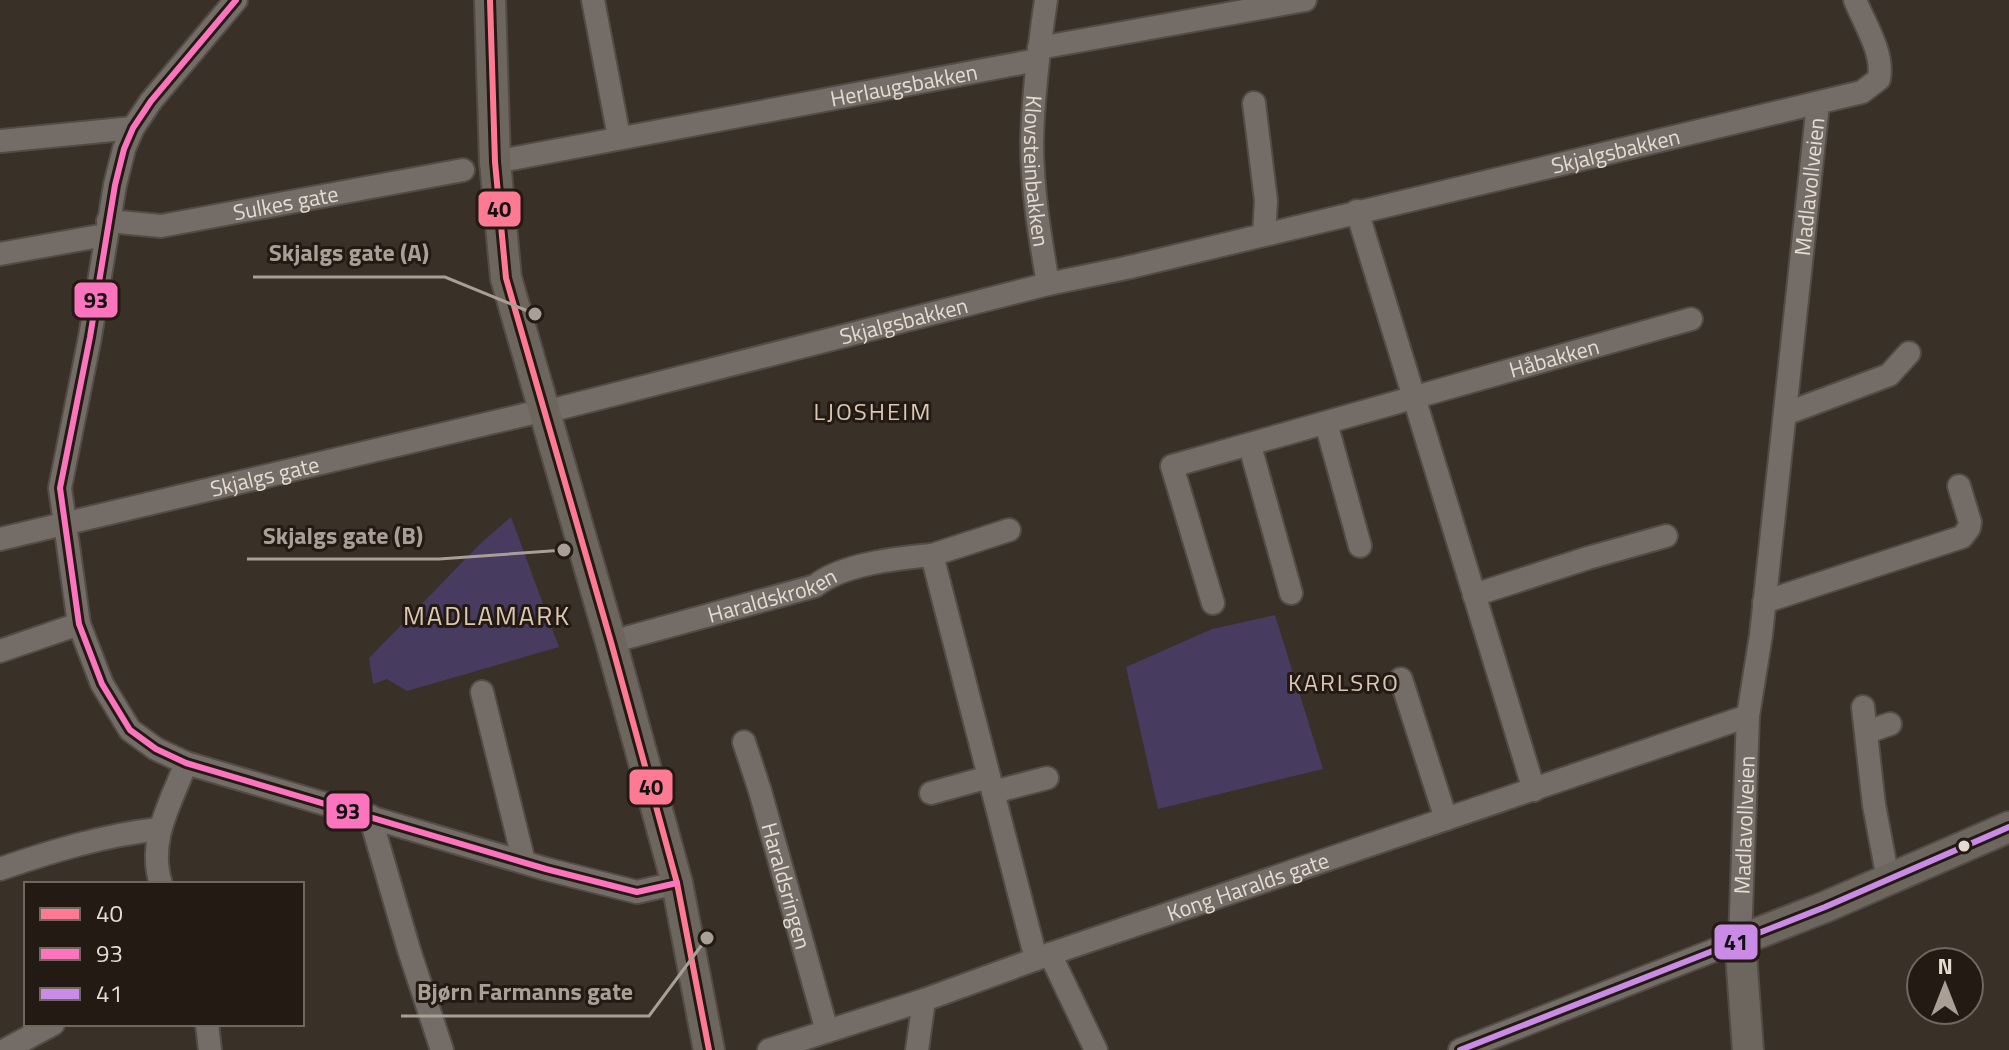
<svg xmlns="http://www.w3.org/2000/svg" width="2009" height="1050" font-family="'Titillium Web',sans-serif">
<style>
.green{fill:#473b5f}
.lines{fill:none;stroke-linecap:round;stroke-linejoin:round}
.street-casing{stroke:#534b45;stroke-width:26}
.secondary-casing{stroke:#534b45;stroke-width:34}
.street{stroke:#746d67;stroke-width:22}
.secondary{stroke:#6d665e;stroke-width:30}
.bus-1-casing{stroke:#221a13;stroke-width:12}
.bus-2-casing{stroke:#221a13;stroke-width:12}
.bus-3-casing{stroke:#221a13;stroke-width:12}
.bus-1{stroke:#fe7a93;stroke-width:6}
.bus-2{stroke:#fc73be;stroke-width:6}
.bus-3{stroke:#ca8be6;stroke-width:6}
.bus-dot{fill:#e6dbd1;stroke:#221a13;stroke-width:3}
.labels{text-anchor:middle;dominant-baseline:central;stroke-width:6;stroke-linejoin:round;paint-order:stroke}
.street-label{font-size:22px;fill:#e6dbd1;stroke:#221a13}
.neighbourhood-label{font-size:24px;letter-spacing:2px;fill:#dbc6b2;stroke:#221a13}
.quarter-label{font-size:26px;letter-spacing:2px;fill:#dbc6b2;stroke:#221a13}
.leader{fill:none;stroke:#a99f96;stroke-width:3}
.callout-dot{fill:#a99f96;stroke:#221a13;stroke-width:3}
.callout-label{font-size:24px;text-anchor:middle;font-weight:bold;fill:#a99f96;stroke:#221a13;stroke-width:6;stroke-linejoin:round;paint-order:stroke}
.line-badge{stroke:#221a13;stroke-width:3}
.pale-badge-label{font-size:22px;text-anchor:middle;font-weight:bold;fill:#111}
</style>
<rect width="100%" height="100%" fill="#393028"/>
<path class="green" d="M 511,517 L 559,647 L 407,691 L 387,679 L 373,684 L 369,658 L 480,544 Z
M 1275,615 L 1323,769 L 1158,809 L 1126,667 L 1212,629 Z"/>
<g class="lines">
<g class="street-casing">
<g id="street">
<path d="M 236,0 L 151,101 L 133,128 L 124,149 L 115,185 L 90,337 L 60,488 L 79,624 L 102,684 L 130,730 L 156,749 L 186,763 L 546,869 L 637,892 L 677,883"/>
<path d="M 593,0 L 619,137"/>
<path id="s1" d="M 1046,0 C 1039,47 1033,94 1032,142 C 1032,190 1040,237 1048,284"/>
<path d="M 1039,48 L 1305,0"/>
<path d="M 1254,103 L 1266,201 L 1264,234"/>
<path d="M 0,141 L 133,128"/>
<path id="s2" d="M 495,162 L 1037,60"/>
<path d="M 1357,211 L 1534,790"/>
<path id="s3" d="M 108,221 L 161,226 L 463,170"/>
<path d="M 0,254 L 105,235"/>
<path id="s4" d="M 545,412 L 1048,284 L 1126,268 L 1862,92 L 1879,79 C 1884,53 1865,25 1855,0"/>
<path d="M 1785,414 L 1889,375 L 1909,353"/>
<path d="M 1326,423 L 1360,546"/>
<path d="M 1250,446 L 1291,593"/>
<path id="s5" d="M 0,539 L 528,414"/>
<path d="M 932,555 L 1009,530"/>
<path d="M 1474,595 L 1588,558 L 1666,536"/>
<path d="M 1764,602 L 1962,537 L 1969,528 L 1970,522 L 1959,486"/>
<path id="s6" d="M 1213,603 L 1172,466 L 1691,319"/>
<path id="s7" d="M 611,642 L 815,586 C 842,564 898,558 932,555 L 1036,959"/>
<path d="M 0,651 L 79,624"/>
<path d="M 1401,679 L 1446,819"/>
<path d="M 482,692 L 524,862"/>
<path d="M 1863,707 L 1874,805 L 1888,879"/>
<path d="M 1867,732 L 1890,724"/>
<path id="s8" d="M 744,742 L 760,791 L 827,1031"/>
<path d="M 993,792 L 1047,778"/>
<path d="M 931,793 L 989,777"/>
<path d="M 370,816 L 409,950 L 442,1050"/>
<path d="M 0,869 C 52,851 105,835 159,829"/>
<path d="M 161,884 C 147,840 171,803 186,763"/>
<path d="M 1050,954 L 1096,1050"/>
<path d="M 207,1024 L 210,1050"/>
<path d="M 5,1050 L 53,1024"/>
<path id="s9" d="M 769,1050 L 924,1000 L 1050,954 L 1748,716"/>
<path d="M 917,1050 L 924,1000"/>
<path id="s10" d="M 1460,1050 L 1740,940 L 1748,716 L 1761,635 L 1818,104"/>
</g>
</g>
<g class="secondary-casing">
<path id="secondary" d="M 490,0 L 495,162 L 506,278 L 611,642 L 677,883 L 709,1050
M 1748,1050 L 1740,940 L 1825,907 L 2009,827"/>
</g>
<use href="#street" class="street"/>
<use href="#secondary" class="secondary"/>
<g class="bus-1-casing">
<path id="bus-1" d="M 490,0 L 495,162 L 506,278 L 611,642 L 677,883 L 709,1050"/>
</g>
<g class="bus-2-casing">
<path id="bus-2" d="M 236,0 L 151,101 L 133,128 L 124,149 L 115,185 L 90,337 L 60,488 L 79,624 L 102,684 L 130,730 L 156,749 L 186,763 L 546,869 L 637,892 L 677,883"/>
</g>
<g class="bus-3-casing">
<path id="bus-3" d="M 1460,1050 L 1825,907 L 2009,827"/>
</g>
<use href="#bus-1" class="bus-1"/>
<use href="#bus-2" class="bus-2"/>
<use href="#bus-3" class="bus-3"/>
</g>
<circle class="bus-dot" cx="1964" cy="846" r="7"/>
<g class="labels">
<g class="street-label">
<text stroke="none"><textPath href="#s2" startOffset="416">Herlaugsbakken</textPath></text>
<text stroke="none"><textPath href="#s4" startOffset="1102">Skjalgsbakken</textPath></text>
<text stroke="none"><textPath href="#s1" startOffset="172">Klovsteinbakken</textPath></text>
<text stroke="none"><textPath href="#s10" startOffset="1058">Madlavollveien</textPath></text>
<text stroke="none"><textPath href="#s3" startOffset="180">Sulkes gate</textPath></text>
<text stroke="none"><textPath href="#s4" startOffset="370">Skjalgsbakken</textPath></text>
<text stroke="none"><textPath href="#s6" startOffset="540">Håbakken</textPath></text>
<text stroke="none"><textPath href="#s5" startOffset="272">Skjalgs gate</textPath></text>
<text stroke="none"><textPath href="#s7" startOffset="168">Haraldskroken</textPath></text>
<text stroke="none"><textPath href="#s10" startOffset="416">Madlavollveien</textPath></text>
<text stroke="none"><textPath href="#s8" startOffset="150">Haraldsringen</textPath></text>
<text stroke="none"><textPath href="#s9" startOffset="506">Kong Haralds gate</textPath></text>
</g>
<g class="neighbourhood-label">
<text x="873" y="411">LJOSHEIM</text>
<text x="1344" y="682">KARLSRO</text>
</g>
<g class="quarter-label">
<text x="487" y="615">MADLAMARK</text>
</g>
</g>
<path class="leader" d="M535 314L445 277H253M564 550L439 559H247M707 938L649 1016H401"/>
<g class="callout-dot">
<circle cx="535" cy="314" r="8"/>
<circle cx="564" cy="550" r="8"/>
<circle cx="707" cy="938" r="8"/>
</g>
<g class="callout-label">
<text x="349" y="261">Skjalgs gate (A)</text>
<text x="343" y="544">Skjalgs gate (B)</text>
<text x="525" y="1000">Bjørn Farmanns gate</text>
</g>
<g class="line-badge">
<rect x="477" y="190" width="45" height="38" rx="8" fill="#fe7a93"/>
<rect x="73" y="281" width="46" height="38" rx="8" fill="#fc73be"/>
<rect x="628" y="768" width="46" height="38" rx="8" fill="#fe7a93"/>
<rect x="325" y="792" width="46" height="38" rx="8" fill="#fc73be"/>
<rect x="1713" y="923" width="46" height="38" rx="8" fill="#ca8be6"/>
</g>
<g class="pale-badge-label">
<text x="499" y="217">40</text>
<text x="96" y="308">93</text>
<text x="651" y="795">40</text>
<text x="348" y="819">93</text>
<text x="1736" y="950">41</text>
</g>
<rect x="24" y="882" width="280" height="144" fill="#221a13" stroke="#70675f" stroke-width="2"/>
<rect x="40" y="908" width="40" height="12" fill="#fe7a93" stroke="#70675f" stroke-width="2"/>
<text x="96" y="922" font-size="24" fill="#e6dbd1">40</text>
<rect x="40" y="948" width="40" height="12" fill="#fc73be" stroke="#70675f" stroke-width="2"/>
<text x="96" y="962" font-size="24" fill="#e6dbd1">93</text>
<rect x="40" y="988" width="40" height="12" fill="#ca8be6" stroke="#70675f" stroke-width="2"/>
<text x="96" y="1002" font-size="24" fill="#e6dbd1">41</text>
<g transform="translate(1945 986)"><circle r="38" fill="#221a13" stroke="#70675f" stroke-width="2"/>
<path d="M0-6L14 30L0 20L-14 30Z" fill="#a99f96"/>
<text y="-12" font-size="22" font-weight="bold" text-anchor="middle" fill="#e6dbd1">N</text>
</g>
</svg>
